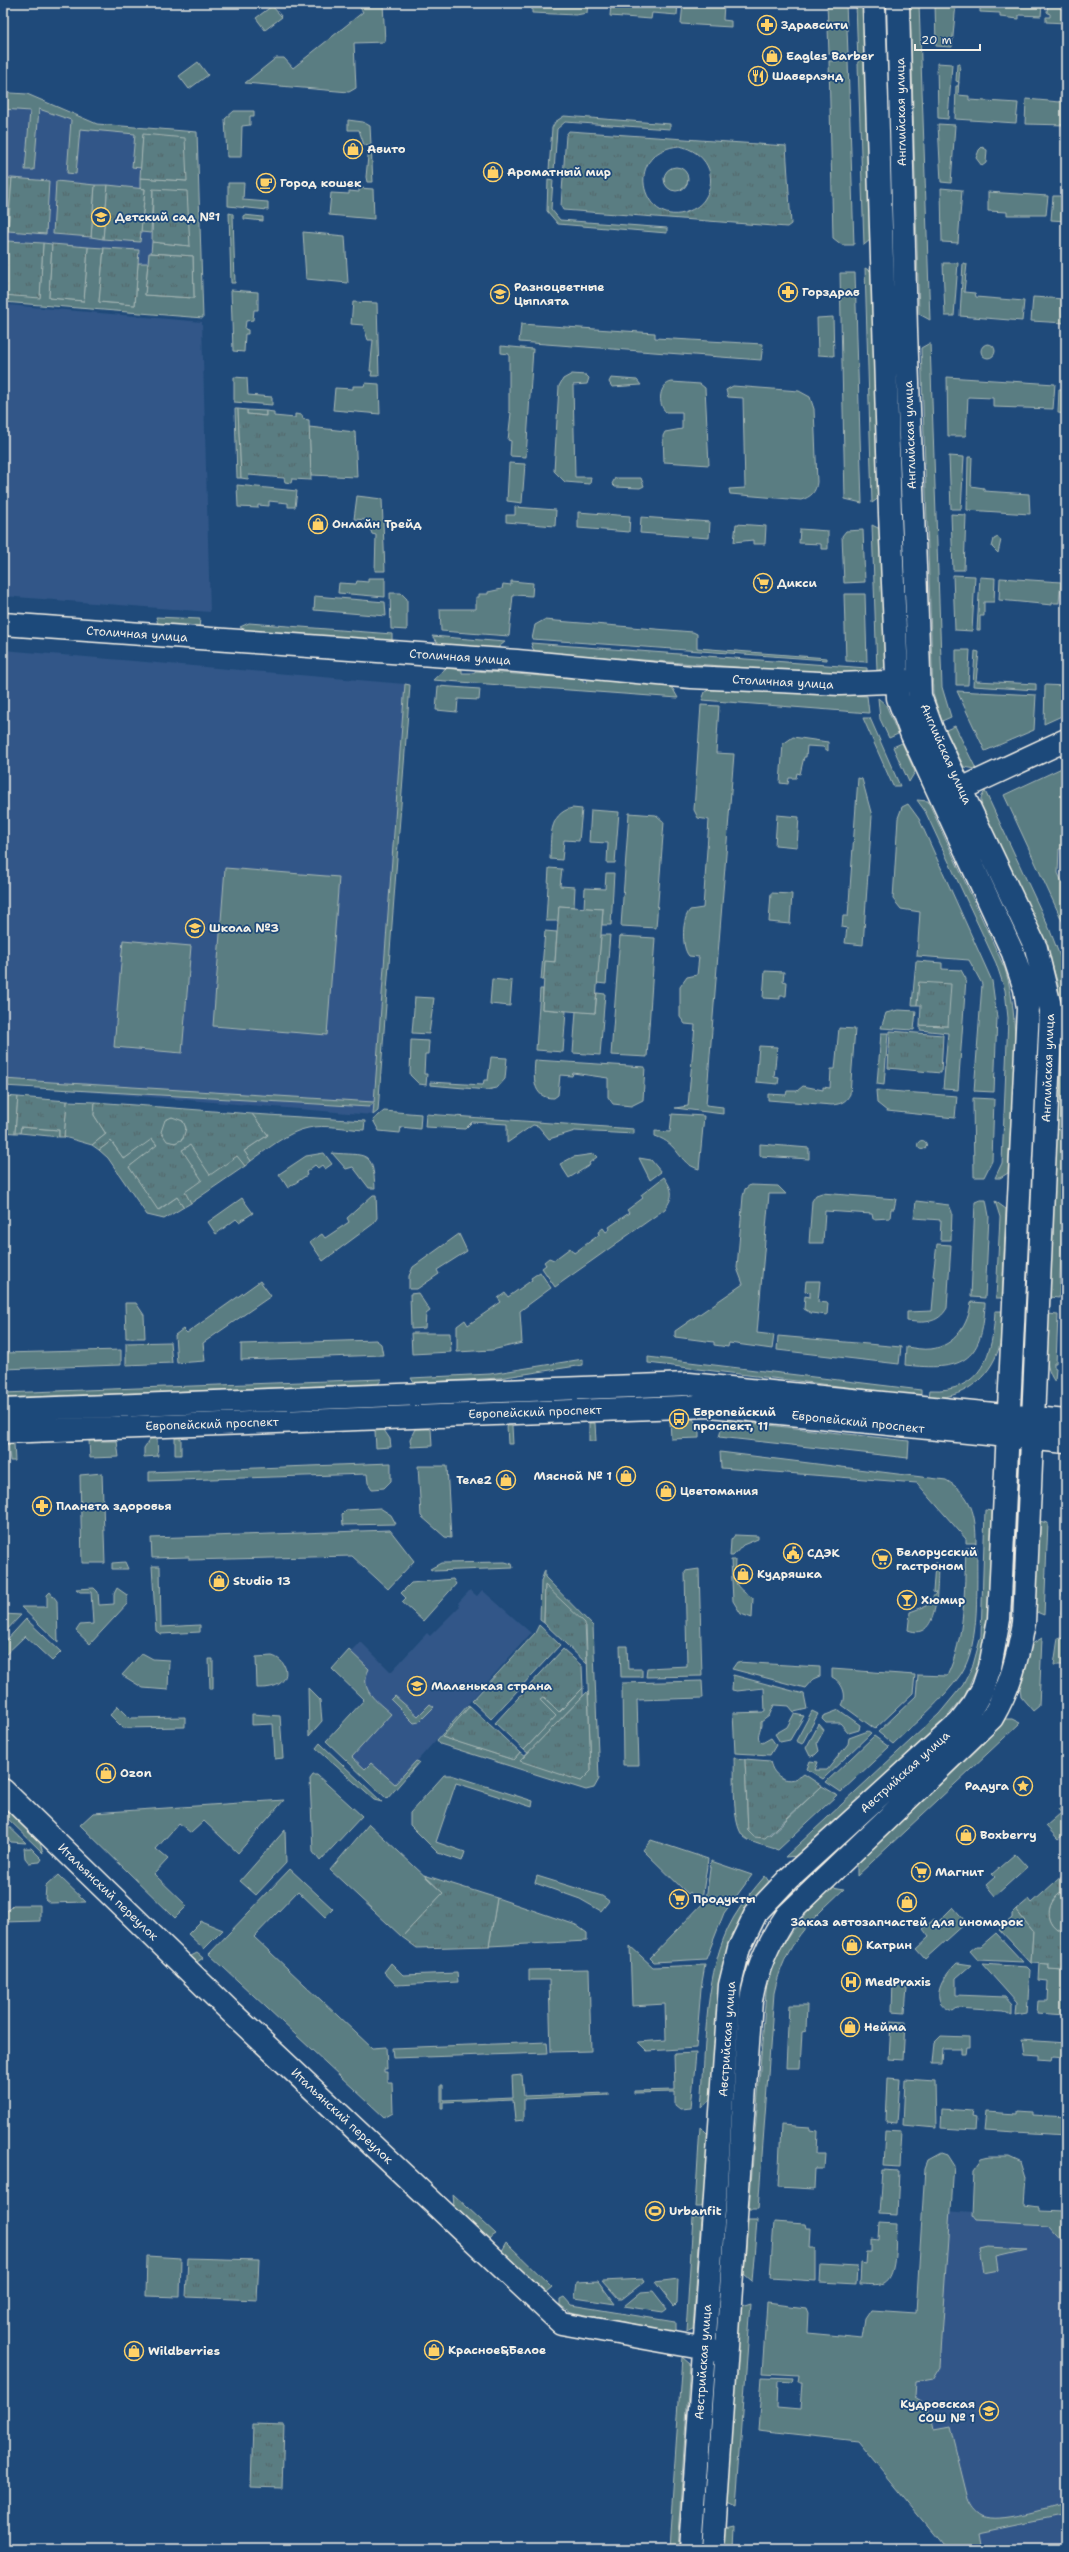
<svg xmlns="http://www.w3.org/2000/svg" width="1069" height="2552" font-family="'Shantell Sans',sans-serif">
<style>
.built{fill:#315788}
.grass{fill:#5a7d82;stroke:#a7b7b5}
.park{fill:url(#park-tufts);stroke:#a7b7b5;fill-rule:evenodd}
.lines{fill:none;stroke-linecap:round;stroke-linejoin:round}
.minor-casing{stroke:#f4f1e8;stroke-width:25}
.minor{stroke:#1f4a7a;stroke-width:22}
.labels{text-anchor:middle;dominant-baseline:central;stroke-width:3.5;stroke-linejoin:round;paint-order:stroke}
.poi-label{font-size:12px;font-weight:bold;fill:#f4f1e8;stroke:#1f4a7a;text-anchor:start}
.street-label{font-size:12px;fill:#f4f1e8;stroke:#1f4a7a}
</style>
<defs>
<pattern id="park-tufts" width="24" height="20" patternUnits="userSpaceOnUse"><rect width="24" height="20" fill="#5a7d82"/><path d="M3 7l-1-3M5 7V3M7 7l1-3M15 17l-1-3M17 17v-4M19 17l1-3" fill="none" stroke="#526567"/></pattern>
</defs>
<rect width="100%" height="100%" fill="#1f4a7a"/>
<filter id="ink" filterUnits="userSpaceOnUse"><feTurbulence type="fractalNoise" baseFrequency=".025" numOctaves="2"/><feDisplacementMap in="SourceGraphic" scale="8" xChannelSelector="R" yChannelSelector="G"/><feConvolveMatrix kernelMatrix="1 2 1 2 8 2 1 2 1" color-interpolation-filters="sRGB"/></filter>
<g filter="url(#ink)">
<path class="built" d="M 3,93 L 27,94 L 97,124 L 197,132 L 203,318 L 3,302 Z
M 3,303 L 8,303 L 3,368 Z
M 9,305 L 202,322 L 210,612 L 3,596 L 3,382 Z
M 3,650 L 405,684 L 373,1115 L 3,1085 Z
M 470,1590 L 477,1596 L 482,1590 L 531,1633 L 386,1796 L 327,1741 L 365,1700 L 333,1670 L 361,1642 L 391,1672 L 427,1633 L 430,1636 L 460,1606 L 458,1603 Z
M 944,2210 L 1066,2218 L 1066,2549 L 970,2549 L 909,2468 L 916,2353 Z"/>
<path class="grass" d="M 357,3 L 383,3 L 385,42 L 354,43 L 356,88 L 349,92 L 245,83 L 276,58 L 284,58 L 293,68 L 363,12 Z
M 532,3 L 588,3 L 587,13 L 576,15 L 532,13 Z
M 611,3 L 678,3 L 677,15 L 652,13 L 651,19 L 610,16 Z
M 683,3 L 724,4 L 723,20 L 731,21 L 731,27 L 681,24 Z
M 827,3 L 846,3 L 848,54 L 829,54 Z
M 856,3 L 865,3 L 871,239 L 864,245 Z
M 910,3 L 919,3 L 930,320 L 919,314 Z
M 935,3 L 956,3 L 952,47 L 936,46 Z
M 980,3 L 1042,4 L 1041,16 L 1019,15 L 1019,19 L 1000,17 L 1000,13 L 980,12 Z
M 1048,4 L 1066,5 L 1066,35 L 1066,23 L 1046,22 L 1046,17 L 1050,17 L 1050,14 L 1047,12 Z
M 272,6 L 282,17 L 265,30 L 256,18 Z
M 829,61 L 848,61 L 854,245 L 842,245 L 833,238 Z
M 198,62 L 208,75 L 189,89 L 179,76 Z
M 937,63 L 952,64 L 948,119 L 938,118 Z
M 957,64 L 960,64 L 958,95 L 969,96 L 969,100 L 1018,103 L 1016,123 L 955,119 L 956,86 L 958,86 L 959,82 L 956,81 Z
M 3,89 L 11,93 L 27,94 L 97,124 L 197,132 L 203,318 L 3,302 L 3,295 L 40,297 L 43,243 L 52,244 L 49,298 L 84,301 L 88,247 L 104,248 L 99,302 L 135,305 L 138,263 L 148,263 L 145,295 L 194,298 L 193,256 L 151,253 L 152,242 L 190,246 L 153,189 L 151,233 L 141,232 L 145,189 L 140,188 L 140,178 L 187,181 L 143,135 L 141,168 L 132,167 L 135,134 L 80,129 L 76,174 L 67,173 L 71,120 L 39,109 L 34,170 L 25,170 L 30,111 L 3,109 Z
M 1061,93 L 1066,93 L 1066,125 L 1025,124 L 1026,99 L 1060,102 Z
M 234,111 L 254,111 L 254,116 L 250,116 L 250,125 L 242,126 L 241,157 L 227,157 L 225,119 Z
M 564,116 L 670,124 L 670,129 L 565,122 L 557,129 L 554,171 L 549,170 L 552,128 L 555,122 Z
M 348,120 L 363,122 L 370,126 L 373,182 L 367,182 L 366,177 L 369,146 L 364,145 L 359,130 L 348,130 Z
M 938,124 L 955,125 L 951,183 L 941,182 Z
M 982,147 L 987,150 L 986,163 L 982,166 L 976,158 L 979,150 Z
M664 179a12 12 0 1 1 24 0a12 12 0 1 1-24 0Z
M 3,178 L 12,178 L 8,231 L 3,231 Z
M 548,179 L 553,180 L 551,209 L 560,220 L 667,228 L 667,233 L 558,224 L 547,211 Z
M 228,183 L 244,183 L 243,200 L 268,202 L 268,210 L 228,206 Z
M 95,185 L 108,185 L 103,239 L 91,237 Z
M 359,188 L 373,189 L 374,219 L 329,215 L 331,193 L 349,194 L 349,191 L 359,192 Z
M 941,188 L 962,190 L 958,243 L 942,242 Z
M 988,192 L 1048,196 L 1046,215 L 1007,215 L 1007,212 L 988,211 Z
M 1053,196 L 1066,196 L 1066,221 L 1051,220 Z
M 229,213 L 233,214 L 235,283 L 231,283 Z
M 244,215 L 263,217 L 263,221 L 244,219 Z
M 303,232 L 345,236 L 348,283 L 306,279 Z
M 3,240 L 7,241 L 3,288 Z
M 943,263 L 958,263 L 954,316 L 945,316 Z
M 963,263 L 967,264 L 964,292 L 975,293 L 976,297 L 1024,301 L 1022,321 L 960,316 Z
M 865,268 L 872,272 L 880,497 L 872,503 Z
M 840,273 L 855,273 L 862,503 L 845,499 Z
M 231,290 L 258,292 L 258,310 L 254,310 L 253,320 L 246,321 L 245,329 L 248,330 L 248,334 L 245,334 L 244,352 L 233,351 Z
M 1033,297 L 1066,299 L 1066,323 L 1031,321 Z
M 353,302 L 377,303 L 379,376 L 371,376 L 372,371 L 370,371 L 373,340 L 368,340 L 363,325 L 351,324 Z
M 833,317 L 834,356 L 818,355 L 817,318 Z
M 521,324 L 655,333 L 655,338 L 763,344 L 761,360 L 519,342 Z
M 930,343 L 942,687 L 951,717 L 942,721 L 933,694 L 921,348 Z
M981 351a7 7 0 1 1 14 0a7 7 0 1 1-14 0Z
M 501,346 L 533,349 L 526,457 L 510,456 L 511,441 L 508,440 L 511,413 L 509,412 L 509,354 L 501,353 Z
M 572,374 L 586,375 L 589,378 L 587,384 L 573,385 L 575,477 L 591,477 L 590,484 L 565,482 L 554,471 L 559,386 L 563,379 Z
M 234,377 L 247,378 L 248,395 L 272,397 L 272,405 L 234,402 Z
M 947,377 L 1055,384 L 1053,409 L 993,407 L 993,398 L 968,397 L 966,436 L 948,436 Z
M 611,378 L 637,380 L 641,385 L 612,387 L 609,382 Z
M 672,382 L 700,384 L 705,388 L 709,465 L 664,462 L 663,436 L 665,432 L 682,429 L 682,412 L 666,412 C 657,404 659,384 672,382 Z
M 365,383 L 379,384 L 380,414 L 333,410 L 335,388 L 353,389 L 353,386 L 364,386 Z
M 733,386 L 799,391 L 810,397 L 814,409 L 817,482 C 816,492 811,497 801,500 L 730,494 L 729,489 L 745,488 L 743,398 L 728,397 L 726,390 Z
M 1059,389 L 1066,389 L 1066,414 L 1058,413 Z
M 235,409 L 238,409 L 241,478 L 237,478 Z
M 247,410 L 266,411 L 266,416 L 247,414 Z
M 309,427 L 355,432 L 357,477 L 311,475 Z
M 949,456 L 964,457 L 961,509 L 951,509 Z
M 968,457 L 972,457 L 971,486 L 984,488 L 984,491 L 1029,494 L 1030,514 L 967,510 Z
M 509,463 L 525,464 L 522,503 L 507,501 Z
M 615,478 L 641,478 L 644,486 L 640,488 L 615,487 L 612,484 Z
M 237,485 L 297,491 L 295,507 L 288,507 L 288,503 L 269,501 L 269,506 L 258,505 L 258,508 L 238,507 Z
M 357,496 L 382,499 L 385,571 L 375,571 L 376,535 L 372,534 L 367,520 L 354,519 Z
M 515,507 L 556,510 L 555,526 L 506,522 L 506,515 L 515,515 Z
M 578,512 L 630,516 L 629,532 L 578,528 Z
M 951,514 L 966,515 L 964,570 L 953,570 Z
M 641,517 L 710,522 L 709,538 L 640,533 Z
M 736,524 L 766,526 L 765,544 L 753,544 L 753,540 L 734,542 Z
M 872,525 L 880,529 L 885,667 L 877,671 Z
M 800,529 L 828,531 L 828,549 L 821,549 L 821,544 L 799,543 Z
M 863,530 L 865,582 L 844,583 L 842,536 L 846,531 Z
M 998,537 L 1001,540 L 998,553 L 992,547 L 994,539 Z
M 953,575 L 975,576 L 972,631 L 955,630 Z
M 980,577 L 995,578 L 994,602 L 984,602 L 984,616 L 980,616 L 980,630 L 977,630 Z
M 368,578 L 385,578 L 385,597 L 338,593 L 339,583 L 356,584 L 357,581 L 368,582 Z
M 1000,578 L 1061,582 L 1059,603 L 1052,603 L 1052,605 L 999,600 Z
M 511,581 L 533,583 L 532,596 L 513,595 L 509,636 L 441,631 L 440,609 L 476,609 L 476,597 L 479,597 L 479,594 L 488,594 L 488,592 L 502,589 L 503,584 L 511,585 Z
M 390,593 L 401,593 L 407,599 L 407,630 L 391,629 Z
M 844,594 L 865,594 L 867,662 L 846,661 Z
M 315,596 L 385,602 L 386,616 L 314,610 Z
M 156,617 L 200,619 L 199,628 L 158,624 Z
M 544,620 L 693,632 L 697,634 L 697,648 L 827,658 L 827,660 L 532,639 L 535,625 Z
M 249,623 L 392,634 L 392,642 L 245,630 L 240,627 Z
M 432,636 L 505,642 L 496,649 L 439,645 Z
M 531,643 L 867,668 L 867,673 L 827,674 L 537,652 L 533,649 Z
M 956,650 L 970,650 L 968,685 L 956,685 Z
M 975,651 L 979,652 L 976,681 L 1036,684 L 1036,690 L 973,686 Z
M 446,668 L 462,670 L 462,673 L 475,673 L 475,671 L 583,679 L 583,682 L 587,682 L 587,679 L 667,685 L 673,689 L 678,698 L 433,680 Z
M 405,684 L 410,685 L 378,1111 L 373,1115 L 374,1103 L 369,1107 L 3,1086 L 3,1079 L 374,1102 Z
M 1045,685 L 1066,686 L 1066,714 L 1044,724 Z
M 438,686 L 480,689 L 479,700 L 458,699 L 457,712 L 436,710 Z
M 710,689 L 867,696 L 869,713 L 702,700 L 705,692 Z
M 957,691 L 1036,695 L 1034,730 L 985,751 Z
M 878,698 L 886,705 L 898,734 L 889,738 L 880,719 Z
M 701,705 L 719,706 L 716,753 L 734,754 L 706,1105 L 723,1107 L 723,1114 L 675,1108 L 688,1106 L 695,1025 L 685,1024 L 680,1017 L 680,987 L 687,977 L 697,975 L 699,957 L 689,956 C 681,947 682,918 690,910 L 703,908 L 709,820 L 698,818 L 694,810 Z
M 863,718 L 870,718 L 900,786 L 893,786 Z
M 955,726 L 976,769 L 964,767 L 946,730 Z
M 793,737 L 828,742 L 828,751 L 823,747 L 807,746 L 806,757 L 804,757 L 800,774 L 797,773 L 796,778 L 789,778 L 788,784 L 780,783 L 783,744 Z
M 902,743 L 915,772 L 909,782 L 893,747 Z
M 1066,766 L 1066,848 L 1059,849 L 1058,873 L 1066,891 L 1066,929 L 1004,795 Z
M 858,778 L 862,779 L 872,816 L 863,945 L 845,943 L 847,928 L 842,927 L 843,916 L 848,916 Z
M 985,791 L 1049,928 L 1066,972 L 1066,1139 L 1059,1298 L 1049,1297 L 1060,1010 L 1058,984 L 1048,951 L 981,805 L 981,798 Z
M 917,800 L 928,801 L 1005,969 C 1024,1028 1010,1110 1008,1173 L 1000,1178 L 995,1178 L 1002,1163 L 1008,1018 L 1005,990 L 996,963 L 925,811 Z
M 908,804 L 919,819 L 992,981 L 997,1018 L 994,1092 L 974,1091 L 982,984 L 969,960 L 917,956 L 920,912 L 901,909 L 893,899 L 898,818 L 902,807 Z
M 572,808 L 582,809 L 579,841 L 564,840 L 562,860 L 550,859 C 551,839 548,814 572,808 Z
M 591,810 L 619,812 L 615,863 L 607,863 L 608,843 L 589,842 Z
M 629,813 L 656,815 L 664,822 L 656,928 L 621,926 Z
M 777,815 L 799,817 L 797,847 L 775,845 Z
M 225,868 L 339,877 L 327,1035 L 213,1026 Z
M 549,868 L 562,869 L 560,886 L 575,887 L 574,907 L 559,906 L 558,921 L 546,921 Z
M 606,873 L 614,873 L 611,925 L 602,925 L 603,909 L 584,908 L 585,888 L 605,889 Z
M 771,893 L 792,894 L 790,924 L 769,922 Z
M 545,931 L 557,932 L 555,962 L 545,962 L 544,980 L 541,980 Z
M 601,935 L 610,935 L 606,984 L 597,983 Z
M 620,936 L 655,938 L 647,1057 L 611,1055 Z
M 123,940 L 191,946 L 182,1053 L 114,1047 Z
M 916,961 L 942,963 L 942,969 L 961,970 L 966,979 L 958,1090 L 943,1089 L 948,1033 L 920,1030 L 920,1025 L 948,1026 L 919,982 L 917,1005 L 912,1005 Z
M 765,971 L 784,972 L 783,981 L 787,982 L 786,996 L 780,996 L 780,999 L 763,998 Z
M 492,979 L 512,981 L 510,1006 L 490,1004 Z
M 540,989 L 543,989 L 542,1009 L 566,1011 L 563,1052 L 536,1050 Z
M 597,993 L 605,994 L 600,1055 L 573,1053 L 576,1011 L 595,1013 Z
M 415,997 L 434,998 L 429,1034 L 412,1033 Z
M 898,1010 L 916,1011 L 914,1030 L 881,1028 L 886,1013 Z
M 839,1028 L 855,1029 L 850,1094 C 846,1102 841,1104 832,1105 L 768,1100 L 768,1094 L 786,1095 L 787,1091 L 797,1091 L 803,1086 L 823,1090 L 823,1087 L 830,1088 L 831,1069 L 835,1069 Z
M 881,1033 L 888,1033 L 884,1085 L 877,1084 Z
M 411,1040 L 429,1041 L 428,1054 L 425,1054 L 424,1074 L 427,1074 L 426,1085 L 419,1084 L 410,1075 Z
M 759,1046 L 777,1047 L 774,1077 L 779,1078 L 778,1084 L 756,1082 Z
M 491,1057 L 507,1058 L 505,1079 L 497,1088 L 487,1090 L 430,1085 L 430,1082 L 483,1085 L 484,1080 L 488,1080 Z
M 535,1060 L 645,1067 L 643,1100 L 631,1106 L 613,1104 L 608,1097 L 608,1078 L 573,1073 L 572,1076 L 560,1075 L 558,1095 L 554,1098 C 531,1099 534,1075 535,1060 Z
M 876,1090 L 957,1096 L 955,1118 L 887,1111 L 877,1103 Z
M 3,1096 L 18,1097 L 15,1133 L 3,1132 Z
M 973,1098 L 994,1099 L 992,1161 L 984,1177 L 974,1177 Z
M 67,1101 L 95,1102 L 94,1115 L 106,1134 L 92,1145 L 64,1137 Z
M 384,1111 L 421,1114 L 420,1129 L 401,1127 L 400,1133 L 379,1131 L 373,1120 Z
M 252,1114 L 365,1121 L 364,1130 C 346,1129 325,1124 308,1128 C 287,1132 268,1149 251,1161 L 244,1151 L 268,1135 Z
M 426,1114 L 634,1129 L 634,1134 L 575,1131 L 549,1139 L 538,1126 L 533,1125 L 507,1143 L 507,1124 L 472,1122 L 465,1129 L 425,1127 Z
M 672,1114 L 704,1116 L 699,1169 C 677,1163 680,1144 655,1136 L 655,1131 L 670,1132 Z
M160 1130a13 13 0 1 1 26 0a13 13 0 1 1-26 0Z
M 21,1127 L 59,1130 L 59,1137 L 20,1133 Z
M 152,1138 L 157,1146 L 129,1167 L 159,1210 L 177,1197 L 184,1207 L 164,1219 L 147,1215 L 108,1158 L 99,1150 L 111,1141 L 124,1159 Z
M917.5 1145a4.5 4.5 0 1 1 9 0a4.5 4.5 0 1 1-9 0Z
M 760,1144 L 809,1148 L 809,1159 L 760,1156 Z
M 190,1145 L 238,1156 L 245,1166 L 191,1203 L 184,1192 L 182,1150 Z
M 324,1153 L 332,1164 L 325,1169 L 322,1165 L 318,1168 L 315,1165 L 306,1172 L 307,1175 L 288,1188 L 279,1174 L 306,1156 Z
M 332,1153 C 366,1156 373,1149 375,1188 L 369,1188 L 353,1167 L 346,1169 Z
M 594,1154 L 597,1157 L 589,1163 L 590,1165 L 569,1178 L 560,1164 L 573,1157 Z
M 639,1158 L 651,1160 L 661,1172 L 650,1180 Z
M 664,1177 C 673,1190 674,1196 665,1209 L 555,1287 L 542,1268 L 546,1265 L 544,1262 L 549,1258 L 554,1260 L 570,1248 L 574,1253 L 599,1235 L 598,1232 L 603,1228 L 606,1232 L 610,1229 L 609,1227 L 629,1213 L 627,1210 L 643,1198 L 641,1195 Z
M 750,1185 L 778,1186 L 786,1194 L 769,1194 L 757,1333 L 774,1335 L 772,1349 L 729,1343 L 728,1347 L 714,1345 L 714,1342 L 675,1337 L 675,1331 L 743,1284 L 737,1268 L 743,1196 L 745,1189 Z
M 822,1193 L 896,1199 L 894,1209 L 891,1209 L 890,1218 L 873,1219 L 872,1214 L 825,1211 L 823,1243 L 809,1243 L 812,1201 L 816,1195 Z
M 373,1195 L 376,1195 L 377,1218 L 373,1224 L 323,1261 L 310,1242 L 322,1234 L 325,1238 L 349,1222 L 347,1218 Z
M 242,1198 L 253,1213 L 239,1222 L 236,1219 L 216,1234 L 208,1222 Z
M 980,1200 L 986,1200 L 989,1216 L 985,1298 L 971,1297 L 975,1202 Z
M 916,1201 L 949,1205 L 952,1212 L 951,1240 L 940,1240 L 941,1220 L 914,1218 Z
M 995,1201 L 1006,1209 L 1002,1298 L 996,1298 L 1000,1217 Z
M 459,1234 L 467,1251 L 437,1270 L 439,1274 L 417,1289 L 409,1289 L 409,1276 L 413,1267 Z
M 937,1244 L 951,1245 L 947,1308 C 938,1324 923,1323 907,1321 L 907,1312 L 932,1311 L 935,1277 L 933,1276 Z
M 540,1272 L 551,1288 L 520,1311 L 522,1343 L 492,1350 L 457,1352 L 457,1326 L 465,1320 L 468,1325 L 501,1302 L 498,1298 L 505,1293 L 508,1297 L 532,1280 L 531,1278 Z
M 260,1281 L 271,1296 L 203,1343 L 205,1361 L 177,1363 L 175,1335 L 183,1329 L 187,1333 Z
M 806,1281 L 820,1281 L 818,1302 L 828,1303 L 827,1315 L 811,1313 L 804,1309 L 805,1296 L 810,1297 L 810,1292 L 805,1291 Z
M 418,1293 L 430,1311 L 426,1314 L 425,1328 L 411,1329 L 410,1294 Z
M 971,1302 L 985,1303 C 983,1364 960,1371 905,1365 L 906,1347 C 914,1348 923,1350 931,1349 C 955,1346 969,1324 971,1302 Z
M 125,1303 L 136,1303 L 144,1315 L 145,1338 L 126,1338 Z
M 995,1311 L 1002,1311 C 1001,1323 1002,1336 999,1348 C 990,1378 961,1401 929,1397 L 930,1390 C 982,1393 993,1354 995,1311 Z
M 1048,1314 L 1058,1315 L 1056,1363 L 1054,1363 L 1054,1367 L 1056,1368 L 1055,1382 C 1041,1363 1047,1336 1048,1314 Z
M 411,1333 L 450,1333 L 451,1352 L 412,1354 Z
M 778,1336 L 901,1347 L 899,1364 L 777,1350 Z
M 376,1340 L 381,1344 L 383,1355 L 241,1360 L 241,1344 Z
M 170,1342 L 172,1363 L 126,1365 L 126,1343 Z
M 121,1350 L 121,1365 L 3,1369 L 3,1353 Z
M 648,1357 L 921,1390 L 921,1396 L 648,1363 Z
M 583,1359 L 583,1365 L 499,1378 L 414,1383 L 411,1378 L 490,1374 Z
M 382,1379 L 378,1384 L 3,1398 L 3,1393 Z
M 693,1419 L 699,1428 L 699,1438 L 671,1439 L 670,1420 Z
M 724,1420 L 909,1441 L 908,1458 L 719,1437 Z
M 589,1423 L 595,1423 L 596,1441 L 589,1441 Z
M 507,1426 L 512,1426 L 513,1444 L 508,1444 Z
M 415,1429 L 431,1429 L 432,1446 L 411,1447 L 410,1439 Z
M 384,1430 L 390,1439 L 391,1447 L 376,1448 L 375,1431 Z
M 175,1438 L 181,1438 L 181,1455 L 175,1455 Z
M 150,1439 L 157,1439 L 158,1456 L 144,1457 L 144,1448 Z
M 89,1441 L 117,1441 L 119,1457 L 90,1458 Z
M 8,1444 L 14,1444 L 15,1461 L 10,1461 Z
M 720,1452 L 946,1480 C 972,1495 976,1515 976,1543 L 966,1543 L 966,1539 L 917,1483 L 721,1468 Z
M 391,1463 L 391,1481 L 384,1488 L 372,1489 L 368,1483 L 367,1474 L 149,1481 L 149,1472 Z
M 418,1466 L 447,1466 L 451,1538 L 445,1537 L 421,1516 Z
M 102,1473 L 105,1563 L 82,1563 L 80,1475 Z
M 380,1508 L 391,1515 L 396,1524 L 343,1525 L 342,1514 L 346,1510 Z
M 985,1510 L 992,1511 L 987,1636 L 983,1655 L 965,1695 L 947,1717 L 799,1856 L 785,1857 L 939,1714 L 963,1685 L 973,1665 L 981,1636 Z
M 1066,1517 L 1066,1596 L 1062,1596 Z
M 1039,1521 L 1048,1523 L 1044,1615 L 1034,1611 Z
M 390,1530 L 414,1561 L 388,1589 L 352,1556 L 189,1560 L 189,1557 L 152,1558 L 151,1538 Z
M 735,1535 L 758,1536 L 758,1539 L 743,1545 L 733,1556 L 730,1556 L 731,1540 Z
M 966,1548 L 977,1548 C 976,1584 981,1643 961,1674 C 943,1700 916,1722 893,1744 L 878,1732 L 916,1696 L 918,1675 L 947,1676 C 966,1636 964,1591 966,1548 Z
M 731,1560 L 735,1560 C 734,1582 733,1586 753,1598 L 752,1618 L 741,1614 L 733,1601 Z
M 125,1562 L 128,1569 L 112,1569 L 112,1563 Z
M 505,1562 L 512,1564 L 513,1568 L 434,1571 L 430,1569 L 441,1563 Z
M 935,1563 L 938,1563 C 937,1580 941,1643 908,1630 L 910,1612 L 926,1606 L 936,1593 L 933,1592 Z
M 152,1566 L 160,1566 L 161,1627 L 200,1625 L 200,1632 L 161,1634 L 156,1631 Z
M 699,1569 L 702,1676 L 646,1677 L 647,1668 L 687,1666 L 685,1571 Z
M 545,1570 L 545,1577 L 593,1626 L 599,1779 L 594,1788 L 586,1790 L 440,1744 L 437,1740 L 468,1705 L 470,1706 L 443,1737 L 514,1760 L 520,1753 L 525,1757 L 521,1761 L 591,1771 L 586,1626 L 545,1586 L 544,1623 L 540,1620 L 541,1581 Z
M 453,1579 L 456,1584 L 423,1621 L 402,1602 L 406,1598 L 401,1593 L 411,1583 Z
M 94,1588 L 98,1592 L 99,1605 L 114,1604 L 114,1594 L 117,1588 L 127,1595 L 127,1604 L 90,1644 L 76,1631 L 80,1625 L 93,1624 L 91,1592 L 80,1592 L 76,1589 Z
M 50,1592 L 57,1601 L 58,1642 L 21,1607 L 47,1607 L 47,1595 Z
M 1062,1601 L 1066,1601 L 1066,1612 L 1061,1615 Z
M 3,1614 L 21,1615 L 3,1634 Z
M 26,1619 L 61,1652 L 52,1661 L 25,1636 L 3,1657 L 3,1644 Z
M 1042,1638 L 1039,1706 L 1033,1711 L 1021,1697 L 1020,1688 L 1032,1644 Z
M 1058,1638 L 1066,1639 L 1066,1665 L 1054,1665 Z
M 620,1646 L 627,1646 L 628,1669 L 642,1669 L 642,1677 L 621,1677 Z
M 349,1650 L 369,1669 C 358,1690 377,1701 391,1714 L 352,1757 L 365,1769 L 371,1763 L 395,1784 L 416,1761 L 419,1762 L 387,1799 L 326,1741 L 364,1700 L 332,1669 Z
M 142,1653 L 153,1659 L 169,1660 L 168,1690 L 143,1688 L 122,1675 Z
M 272,1656 C 285,1659 292,1676 279,1684 C 272,1688 264,1688 257,1688 L 256,1657 Z
M 209,1659 L 213,1659 L 213,1689 L 210,1689 Z
M 737,1662 L 820,1667 L 820,1676 L 813,1679 L 805,1688 L 732,1669 Z
M 832,1669 L 915,1675 L 913,1693 L 875,1729 L 842,1705 C 848,1695 842,1682 832,1677 Z
M 733,1675 L 804,1694 L 807,1709 L 794,1712 L 789,1706 L 774,1705 L 769,1716 L 761,1722 C 762,1730 754,1737 762,1743 L 771,1738 L 776,1745 L 770,1755 L 735,1753 L 733,1713 L 765,1712 L 764,1688 L 737,1691 L 732,1690 Z
M 702,1681 L 703,1698 L 637,1700 L 639,1765 L 623,1765 L 622,1683 Z
M 308,1688 L 320,1700 L 322,1721 L 309,1736 Z
M 583,1688 L 583,1696 L 528,1753 L 524,1750 L 556,1716 L 540,1700 L 543,1697 L 560,1712 Z
M 395,1696 L 418,1716 L 430,1704 L 434,1707 L 419,1722 L 414,1723 L 391,1700 Z
M 118,1706 L 130,1718 L 185,1717 L 185,1727 L 123,1728 L 110,1715 Z
M 839,1710 L 860,1725 L 859,1730 L 849,1733 L 840,1723 L 826,1723 L 822,1719 L 823,1716 Z
M 812,1711 L 818,1714 L 802,1744 L 796,1741 Z
M 252,1714 L 280,1716 L 283,1758 L 275,1759 L 273,1724 L 252,1725 Z
M 794,1714 L 804,1716 L 790,1740 L 780,1742 L 775,1734 L 787,1727 Z
M 1004,1719 L 1012,1719 L 1020,1723 L 857,1876 L 857,1864 L 981,1746 Z
M 819,1724 L 824,1730 L 817,1743 L 819,1751 L 815,1755 L 810,1756 L 806,1748 Z
M 868,1731 L 871,1733 L 823,1779 L 807,1769 L 810,1761 L 818,1762 L 815,1770 L 827,1770 L 848,1744 L 849,1738 Z
M 874,1736 L 889,1747 L 841,1792 L 826,1782 Z
M 320,1743 L 322,1745 L 382,1802 L 374,1800 L 316,1748 Z
M 734,1758 L 745,1759 L 748,1831 L 770,1835 L 822,1786 L 837,1795 L 778,1850 C 768,1846 752,1844 744,1837 C 731,1825 735,1776 734,1758 Z
M 313,1775 L 317,1775 L 362,1816 L 320,1861 L 313,1852 L 310,1779 Z
M 444,1775 L 451,1775 L 533,1801 L 532,1807 L 456,1783 L 436,1842 L 465,1852 L 462,1861 L 438,1853 L 410,1825 L 410,1813 Z
M 284,1800 L 238,1853 L 204,1821 L 191,1833 L 179,1823 L 156,1849 L 168,1859 L 154,1874 L 187,1906 L 175,1918 L 80,1825 L 93,1813 Z
M 1066,1802 L 1066,1833 L 1058,1839 L 1046,1826 L 1061,1813 L 1058,1809 Z
M 3,1807 L 40,1843 L 43,1853 L 3,1814 Z
M 3,1821 L 26,1843 L 11,1842 L 3,1835 Z
M 369,1824 L 443,1893 L 402,1937 L 330,1870 Z
M 285,1830 L 286,1863 L 256,1895 L 240,1881 Z
M 651,1840 L 708,1859 L 702,1899 L 699,1897 L 696,1899 L 690,1892 L 688,1894 L 643,1850 Z
M 3,1842 L 9,1847 L 7,1856 L 3,1860 Z
M 24,1848 L 31,1848 L 42,1859 L 40,1862 L 29,1863 L 25,1858 Z
M 1015,1854 L 1027,1867 L 995,1896 L 986,1885 L 995,1877 L 992,1874 Z
M 711,1861 L 752,1875 L 724,1913 L 706,1959 L 654,1962 L 650,1958 L 706,1900 Z
M 290,1869 L 333,1909 L 325,1917 L 298,1891 L 254,1937 L 372,2048 L 386,2047 L 387,2069 L 384,2069 L 384,2072 L 387,2072 L 387,2082 L 392,2082 L 393,2112 L 384,2117 L 209,1954 Z
M 58,1875 L 86,1902 L 50,1903 L 45,1899 L 46,1886 Z
M 537,1876 L 602,1896 L 609,1901 L 601,1911 L 580,1899 L 535,1883 Z
M 765,1876 L 770,1883 L 720,1984 L 711,2099 L 701,2108 C 706,2049 703,1969 734,1917 C 743,1902 754,1889 765,1876 Z
M 833,1887 L 844,1889 C 809,1922 785,1943 774,1993 L 758,2210 L 749,2210 L 767,1979 C 783,1936 801,1918 833,1887 Z
M 1066,1890 L 1066,1934 C 1042,1926 1045,1899 1066,1890 Z
M 497,1898 L 576,1925 L 587,1933 L 587,1941 L 489,1946 Z
M 13,1905 L 40,1905 L 40,1921 L 3,1922 L 3,1915 Z
M 953,1907 L 966,1922 L 925,1959 L 916,1949 L 929,1937 L 923,1929 L 934,1919 L 938,1922 Z
M 1016,1910 L 1033,1931 L 1031,1963 L 999,1929 L 1012,1918 L 1012,1914 Z
M 201,1921 L 223,1930 L 204,1949 L 188,1934 Z
M 996,1933 L 1023,1962 L 978,1960 L 970,1951 L 976,1946 L 981,1946 Z
M 630,1946 L 653,1967 L 705,1965 L 701,1988 L 696,2048 L 647,2051 L 638,2042 L 666,2040 L 665,2004 L 632,2006 Z
M 197,1953 L 203,1958 L 197,1962 L 189,1957 Z
M 391,1963 L 403,1975 L 457,1973 L 458,1982 L 396,1985 L 384,1972 Z
M 957,1963 L 971,1965 L 956,1978 L 956,1995 L 1005,1997 L 1012,2005 L 1012,2015 L 1004,2011 L 957,2008 L 953,2011 C 926,2003 943,1976 957,1963 Z
M 1040,1963 L 1049,1964 L 1049,1969 L 1063,1970 L 1063,1965 L 1066,1966 L 1066,2015 L 1037,2013 L 1038,2001 L 1047,2001 L 1048,1981 L 1039,1980 Z
M 982,1964 L 1027,1967 L 1030,1970 L 1027,2013 L 1016,2015 L 1017,2003 Z
M 589,1969 L 591,2051 L 551,2052 L 549,1980 L 529,1980 L 529,1970 Z
M 896,1978 L 907,1988 L 905,2012 L 892,2011 L 893,1981 Z
M 789,2005 L 807,2005 L 806,2031 L 802,2032 L 800,2068 L 786,2068 Z
M 891,2021 L 905,2022 L 903,2060 L 889,2059 Z
M 941,2036 L 969,2037 L 969,2048 L 966,2048 L 965,2054 L 961,2054 L 961,2049 L 942,2049 L 941,2064 L 932,2064 L 934,2043 Z
M 1021,2040 L 1066,2043 L 1066,2057 L 1053,2056 L 1052,2060 L 1039,2059 L 1039,2055 L 1023,2054 Z
M 547,2042 L 548,2053 L 393,2058 L 392,2048 Z
M 696,2053 L 691,2108 L 680,2109 L 675,2105 L 675,2092 L 634,2093 L 634,2091 L 675,2090 L 674,2054 Z
M 522,2075 L 524,2096 L 608,2093 L 608,2095 L 524,2099 L 524,2120 L 515,2121 L 513,2099 L 443,2102 L 443,2108 L 441,2108 L 441,2085 L 443,2085 L 443,2100 L 513,2097 L 512,2076 Z
M 888,2078 L 900,2079 L 897,2123 L 886,2122 Z
M 905,2079 L 935,2081 L 936,2128 L 903,2125 Z
M 942,2109 L 973,2111 L 972,2117 L 976,2118 L 975,2130 L 941,2128 Z
M 1018,2111 L 1033,2112 L 1033,2115 L 1064,2117 L 1066,2135 L 983,2130 L 985,2112 L 1018,2114 Z
M 781,2125 L 810,2127 L 810,2130 L 817,2131 L 816,2154 L 825,2154 L 824,2168 L 815,2168 L 814,2189 L 778,2187 Z
M 700,2126 L 708,2134 L 703,2207 L 695,2207 Z
M 885,2130 L 902,2131 L 900,2167 L 883,2166 Z
M 941,2153 L 947,2155 L 954,2166 L 940,2366 L 932,2379 L 916,2382 L 915,2397 L 929,2406 L 934,2430 L 950,2427 L 968,2499 C 971,2506 975,2512 982,2516 C 998,2524 1048,2508 1066,2504 L 1066,2514 L 979,2532 L 982,2549 L 946,2549 L 857,2441 L 758,2430 L 762,2377 L 794,2378 L 793,2382 L 778,2381 L 777,2408 L 800,2410 L 802,2382 L 798,2382 L 799,2375 L 762,2373 L 767,2303 L 806,2308 L 808,2313 L 807,2333 L 862,2338 L 865,2319 L 871,2310 L 916,2313 L 925,2168 L 928,2160 Z
M 990,2157 L 1009,2157 L 1022,2163 L 1027,2179 L 1025,2205 L 1039,2207 L 1039,2210 L 1062,2211 L 1062,2208 L 1066,2208 L 1066,2245 L 1048,2225 L 976,2221 L 972,2216 L 974,2170 L 982,2159 Z
M 883,2170 L 899,2171 L 897,2215 L 880,2214 Z
M 453,2194 L 496,2234 L 488,2239 L 454,2207 Z
M 693,2217 L 701,2217 L 693,2329 L 686,2332 Z
M 748,2220 L 757,2220 L 752,2282 L 744,2275 Z
M 774,2222 L 805,2224 L 806,2228 L 811,2228 L 810,2248 L 816,2248 L 816,2281 L 770,2278 Z
M 880,2223 L 896,2224 C 895,2238 898,2276 884,2283 C 877,2286 867,2284 860,2284 L 861,2263 L 866,2264 L 867,2251 L 872,2251 L 872,2239 L 879,2240 Z
M 506,2242 L 552,2287 L 545,2293 L 501,2251 Z
M 987,2247 L 1027,2249 L 997,2256 L 999,2270 L 983,2273 L 979,2249 Z
M 147,2256 L 181,2258 L 180,2297 L 146,2296 Z
M 821,2265 L 857,2267 L 856,2284 L 820,2282 Z
M 644,2279 L 645,2281 L 622,2299 L 618,2299 L 602,2281 Z
M 678,2279 L 677,2303 L 674,2306 L 655,2282 Z
M 598,2281 L 615,2304 L 575,2298 L 577,2282 Z
M 653,2291 L 667,2309 L 663,2312 L 624,2306 L 641,2292 Z
M 564,2297 L 571,2305 L 675,2322 L 675,2332 L 570,2312 L 560,2305 L 560,2299 Z
M 751,2303 L 736,2507 L 727,2503 L 741,2306 Z
M 682,2357 L 690,2364 L 677,2549 L 669,2549 Z
M 734,2526 L 733,2549 L 723,2549 L 725,2528 Z"/>
<path class="park" d="M 569,131 L 786,146 L 791,224 L 787,227 L 563,210 L 561,206 L 566,135 ZM 679,146 C 705,151 720,176 704,200 C 699,207 692,210 684,213 C 642,225 622,152 679,146 Z
M 143,134 L 185,138 L 187,181 L 140,178 Z
M 12,178 L 49,181 L 46,234 L 8,231 Z
M 56,181 L 95,185 L 91,237 L 53,234 Z
M 108,185 L 145,189 L 140,242 L 103,239 Z
M 153,189 L 187,191 L 190,246 L 152,242 Z
M 7,241 L 43,243 L 40,298 L 3,295 Z
M 52,244 L 88,247 L 84,301 L 49,298 Z
M 104,248 L 139,250 L 135,305 L 99,302 Z
M 149,253 L 193,256 L 194,298 L 145,295 Z
M 238,409 L 247,410 L 247,414 L 266,416 L 266,411 L 274,412 L 274,416 L 295,418 L 295,414 L 302,415 L 303,419 L 309,420 L 311,480 L 292,479 L 291,483 L 285,482 L 284,478 L 249,475 L 248,479 L 241,478 Z
M 559,906 L 603,909 L 595,1013 L 542,1009 L 545,961 L 555,962 Z
M 919,982 L 951,984 L 948,1026 L 920,1025 L 921,1005 L 917,1005 Z
M 890,1031 L 943,1035 L 941,1073 L 888,1068 Z
M 18,1097 L 67,1101 L 64,1137 L 59,1137 L 59,1130 L 21,1127 L 20,1133 L 15,1133 Z
M 95,1102 L 252,1114 L 268,1135 L 244,1151 L 251,1161 L 245,1166 L 237,1156 L 210,1175 L 190,1145 L 182,1150 L 202,1180 L 185,1192 L 191,1203 L 184,1207 L 177,1197 L 158,1210 L 129,1167 L 157,1145 L 152,1139 L 124,1159 L 111,1141 L 99,1150 L 92,1145 L 106,1134 L 94,1115 ZM 172,1117 L 183,1121 L 186,1128 L 183,1139 L 175,1143 L 167,1141 L 161,1132 L 165,1120 Z
M 545,1585 L 585,1623 L 587,1664 L 544,1623 Z
M 539,1625 L 560,1645 L 491,1719 L 472,1701 L 535,1633 Z
M 563,1649 L 582,1666 L 583,1688 L 559,1712 L 544,1697 L 540,1700 L 556,1716 L 524,1750 L 495,1723 Z
M 588,1691 L 591,1771 L 581,1781 L 520,1761 Z
M 470,1706 L 520,1753 L 514,1760 L 442,1737 Z
M 745,1759 L 770,1761 C 773,1778 790,1786 804,1774 L 822,1786 L 765,1838 L 754,1837 L 748,1831 Z
M 1066,1872 L 1066,1890 C 1045,1899 1042,1926 1066,1934 L 1066,1966 L 1063,1965 L 1063,1970 L 1049,1969 L 1049,1964 L 1031,1963 L 1033,1931 L 1016,1910 L 1029,1899 L 1032,1903 Z
M 424,1875 L 497,1898 L 489,1946 L 417,1948 L 402,1937 L 443,1893 Z
M 188,2258 L 259,2260 L 257,2300 L 186,2297 Z
M 253,2424 L 284,2425 L 282,2488 L 251,2487 Z"/>
<g class="lines">
<g class="minor-casing">
<path id="minor" d="M 3,624 L 517,661 L 691,677 L 840,684 L 911,681
M 961,789 L 1066,740
M 3,1410 L 689,1384 L 1066,1421
M 3,1432 L 710,1406 L 1066,1442
M 3,1790 L 231,2012 L 561,2323 L 718,2351
M 690,2549 L 730,1985 L 739,1948 L 756,1913 L 788,1879 L 960,1722 L 974,1704 L 983,1688 L 990,1667 L 999,1619 L 1028,1008 L 1025,989 L 1013,953 L 912,735 L 898,698 L 890,514 L 874,3
M 713,2549 L 751,2000 C 757,1967 769,1941 787,1915 L 992,1718 C 1010,1688 1018,1657 1024,1623 L 1051,1010 L 1036,948 L 932,729 L 920,696 L 906,331 L 898,3"/>
</g>
<use href="#minor" class="minor"/>
</g>
</g>
<defs>
<g id="pharmacy-ring" transform="scale(1)"><circle r="9.5" fill="#1f4a7a" stroke="#ffd166" stroke-width="1.5"/><path d="M-2-6h4v4h4v4h-4v4h-4v-4h-4v-4h4Z" fill="#ffd166"/></g>
<g id="shop-ring" transform="scale(1)"><circle r="9.5" fill="#1f4a7a" stroke="#ffd166" stroke-width="1.5"/><path d="M-5-2.5h2.3a2.7 3.5 0 0 1 5.4 0H5L5.5 6h-11ZM-1.5-2.5h3a1.5 2.3 0 0 0-3 0Z" fill="#ffd166"/></g>
<g id="restaurant-ring" transform="scale(1)"><circle r="9.5" fill="#1f4a7a" stroke="#ffd166" stroke-width="1.5"/><path d="M-5-6h1v4h1v-4h1v4h1v-4h1v5L-1.5 .5V6h-2V.5L-5-1ZM5-6V6H3V1.5H1.5Q1.5-4 5-6Z" fill="#ffd166"/></g>
<g id="cafe-ring" transform="scale(1)"><circle r="9.5" fill="#1f4a7a" stroke="#ffd166" stroke-width="1.5"/><path d="M-5.5-4.5H6V0H3Q3 3.5 0 3.5H-2.5Q-5.5 3.5-5.5 0ZM3-3.2v2h1.7v-2ZM-6 4.5H4V6H-6Z" fill="#ffd166"/></g>
<g id="school-ring" transform="scale(1)"><circle r="9.5" fill="#1f4a7a" stroke="#ffd166" stroke-width="1.5"/><path d="M0-5L7-2L0 1L-7-2ZM-4 1L0 2.5L4 1V4Q0 6-4 4Z" fill="#ffd166"/></g>
<g id="supermarket-ring" transform="scale(1)"><circle r="9.5" fill="#1f4a7a" stroke="#ffd166" stroke-width="1.5"/><path d="M-6-5.5h2.5l.6 2H6L4.5 2H-2.5L-4.4-4H-6ZM-1.5 3.2a1.3 1.3 0 1 0 .1 0ZM3 3.2a1.3 1.3 0 1 0 .1 0Z" fill="#ffd166"/></g>
<g id="bus-ring" transform="scale(1)"><circle r="9.5" fill="#1f4a7a" stroke="#ffd166" stroke-width="1.5"/><path d="M-5-6H5V4H4V6H2V4H-2V6H-4V4H-5ZM-3.5-4V0h7V-4ZM-3.5 1.2v1.5H-2V1.2ZM2 1.2v1.5H3.5V1.2Z" fill="#ffd166"/></g>
<g id="civic-ring" transform="scale(1)"><circle r="9.5" fill="#1f4a7a" stroke="#ffd166" stroke-width="1.5"/><path d="M-.6-6.5H3V-4.5H.6V-3L4-1V1h2V6H-6V1h2V-1L-.6-3ZM-1.2 2.5V6h2.4V2.5Z" fill="#ffd166"/></g>
<g id="bar-ring" transform="scale(1)"><circle r="9.5" fill="#1f4a7a" stroke="#ffd166" stroke-width="1.5"/><path d="M-6-5H6L.8 .8V4.5H3.5V6h-7V4.5H-.8V.8Z" fill="#ffd166"/></g>
<g id="sight-ring" transform="scale(1)"><circle r="9.5" fill="#1f4a7a" stroke="#ffd166" stroke-width="1.5"/><path d="M0-6L1.8-2.2L6-1.7L2.9 1.2L3.7 5.4L0 3.3L-3.7 5.4L-2.9 1.2L-6-1.7L-1.8-2.2Z" fill="#ffd166"/></g>
<g id="hospital-ring" transform="scale(1)"><circle r="9.5" fill="#1f4a7a" stroke="#ffd166" stroke-width="1.5"/><path d="M-5-5h3v3.5h4V-5h3V5h-3V1.5h-4V5h-3Z" fill="#ffd166"/></g>
<g id="stadium-ring" transform="scale(1)"><circle r="9.5" fill="#1f4a7a" stroke="#ffd166" stroke-width="1.5"/><path d="M0-5a6.5 5 0 1 0 0 10a6.5 5 0 1 0 0-10ZM-3.5-1.8h7v3.6h-7Z" fill="#ffd166"/></g>
</defs>
<g fill-rule="evenodd">
<use href="#pharmacy-ring" x="767" y="25"/>
<use href="#shop-ring" x="772" y="56"/>
<use href="#restaurant-ring" x="758" y="76"/>
<use href="#shop-ring" x="353" y="149"/>
<use href="#shop-ring" x="493" y="172"/>
<use href="#cafe-ring" x="266" y="183"/>
<use href="#school-ring" x="101" y="217"/>
<use href="#pharmacy-ring" x="788" y="292"/>
<use href="#school-ring" x="500" y="294"/>
<use href="#shop-ring" x="318" y="524"/>
<use href="#supermarket-ring" x="763" y="583"/>
<use href="#school-ring" x="195" y="928"/>
<use href="#bus-ring" x="679" y="1419"/>
<use href="#shop-ring" x="626" y="1476"/>
<use href="#shop-ring" x="506" y="1480"/>
<use href="#shop-ring" x="666" y="1491"/>
<use href="#pharmacy-ring" x="42" y="1506"/>
<use href="#civic-ring" x="793" y="1553"/>
<use href="#supermarket-ring" x="882" y="1559"/>
<use href="#shop-ring" x="743" y="1574"/>
<use href="#shop-ring" x="219" y="1581"/>
<use href="#bar-ring" x="907" y="1600"/>
<use href="#school-ring" x="417" y="1686"/>
<use href="#shop-ring" x="106" y="1773"/>
<use href="#sight-ring" x="1023" y="1786"/>
<use href="#shop-ring" x="966" y="1835"/>
<use href="#supermarket-ring" x="921" y="1872"/>
<use href="#supermarket-ring" x="679" y="1899"/>
<use href="#shop-ring" x="907" y="1902"/>
<use href="#shop-ring" x="852" y="1945"/>
<use href="#hospital-ring" x="851" y="1982"/>
<use href="#shop-ring" x="850" y="2027"/>
<use href="#stadium-ring" x="655" y="2211"/>
<use href="#shop-ring" x="434" y="2350"/>
<use href="#shop-ring" x="134" y="2351"/>
<use href="#school-ring" x="989" y="2411"/>
</g>
<g class="labels">
<g class="poi-label">
<text x="781" y="25">Здравсити</text>
<text x="786" y="56">Eagles Barber</text>
<text x="772" y="76">Шаверлэнд</text>
<text x="367" y="149">Авито</text>
<text x="507" y="172">Ароматный мир</text>
<text x="280" y="183">Город кошек</text>
<text x="115" y="217">Детский сад №1</text>
<text x="514" y="287">Разноцветные<tspan x="514" dy="14">Цыплята</tspan></text>
<text x="802" y="292">Горздрав</text>
<text x="332" y="524">Онлайн Трейд</text>
<text x="777" y="583">Дикси</text>
<text x="209" y="928">Школа №3</text>
<text x="693" y="1412">Европейский<tspan x="693" dy="14">проспект, 11</tspan></text>
<text x="612" y="1476" text-anchor="end">Мясной № 1</text>
<text x="492" y="1480" text-anchor="end">Теле2</text>
<text x="680" y="1491">Цветомания</text>
<text x="56" y="1506">Планета здоровья</text>
<text x="896" y="1552">Белорусский<tspan x="896" dy="14">гастроном</tspan></text>
<text x="807" y="1553">СДЭК</text>
<text x="757" y="1574">Кудряшка</text>
<text x="233" y="1581">Studio 13</text>
<text x="921" y="1600">Хюмир</text>
<text x="431" y="1686">Маленькая страна</text>
<text x="120" y="1773">Ozon</text>
<text x="1009" y="1786" text-anchor="end">Радуга</text>
<text x="980" y="1835">Boxberry</text>
<text x="935" y="1872">Магнит</text>
<text x="693" y="1899">Продукты</text>
<text x="907" y="1922" text-anchor="middle">Заказ автозапчастей для иномарок</text>
<text x="866" y="1945">Катрин</text>
<text x="865" y="1982">MedPraxis</text>
<text x="864" y="2027">Нейма</text>
<text x="669" y="2211">Urbanfit</text>
<text x="448" y="2350">Красное&amp;Белое</text>
<text x="148" y="2351">Wildberries</text>
<text x="975" y="2404" text-anchor="end">Кудровская<tspan x="975" dy="14">СОШ № 1</tspan></text>
</g>
<g class="street-label">
<text transform="translate(901 112) rotate(-91)">Английская улица</text>
<text transform="translate(910 435) rotate(-92)">Английская улица</text>
<text transform="translate(137 634) rotate(4)">Столичная улица</text>
<text transform="translate(460 657) rotate(4)">Столичная улица</text>
<text transform="translate(783 682) rotate(3)">Столичная улица</text>
<text transform="translate(946 754) rotate(66)">Английская улица</text>
<text transform="translate(1048 1068) rotate(-88)">Английская улица</text>
<text transform="translate(535 1412) rotate(-2)">Европейский проспект</text>
<text transform="translate(858 1422) rotate(6)">Европейский проспект</text>
<text transform="translate(212 1424) rotate(-2)">Европейский проспект</text>
<text transform="translate(905 1772) rotate(-42)">Австрийская улица</text>
<text transform="translate(108 1892) rotate(44)">Итальянский переулок</text>
<text transform="translate(727 2039) rotate(-86)">Австрийская улица</text>
<text transform="translate(342 2116) rotate(43)">Итальянский переулок</text>
<text transform="translate(703 2362) rotate(-86)">Австрийская улица</text>
</g>
</g>
<rect width="1069" height="2552" fill="none" stroke="#1f4a7a" stroke-width="16"/>
<rect x="8" y="8" width="1053" height="2536" fill="none" stroke="#f4f1e8" stroke-width="1.5" filter="url(#ink)"/>
<path d="M915 44v6h65v-6" fill="none" stroke="#f4f1e8" stroke-width="2"/>
<text x="921" y="44" font-size="12" fill="#f4f1e8" stroke="#1f4a7a" stroke-width="3" paint-order="stroke">20 m</text>
</svg>
